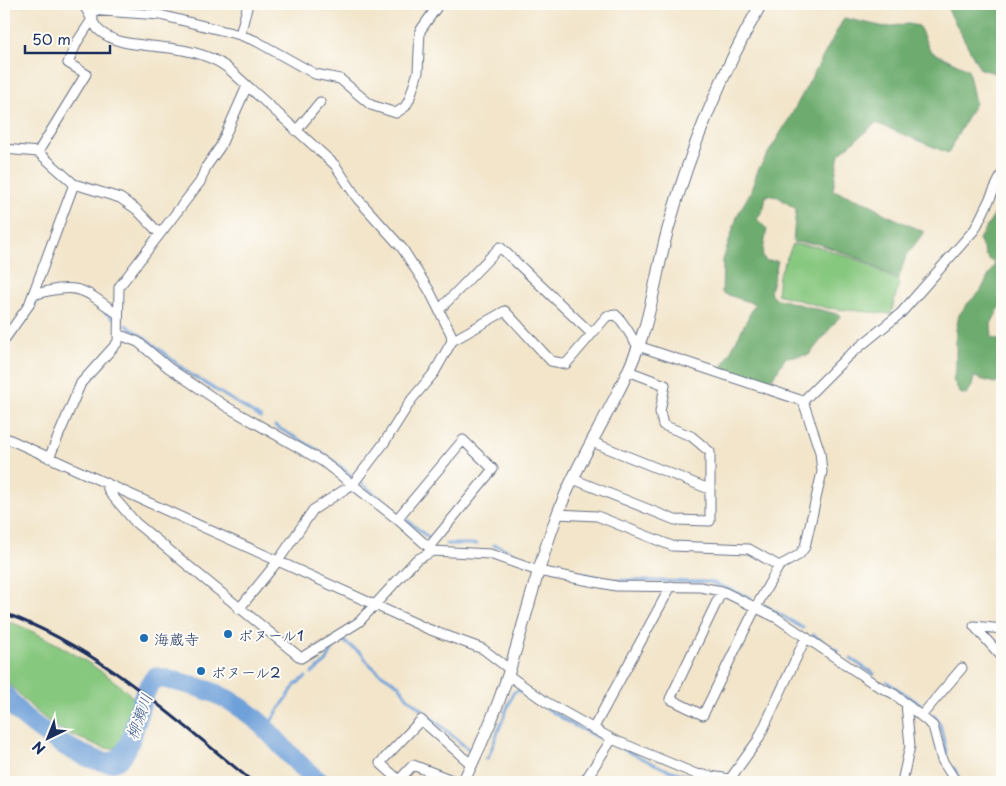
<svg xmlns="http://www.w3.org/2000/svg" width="1006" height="786" font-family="'Playpen Sans','Klee One',sans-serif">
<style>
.green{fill:#87c87f;stroke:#517c6e}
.forest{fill:#6dac6e;stroke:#446e66}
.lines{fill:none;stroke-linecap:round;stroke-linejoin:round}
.stream{stroke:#6ea0d9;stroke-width:3}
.river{stroke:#6ea0d9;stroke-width:20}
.minor-casing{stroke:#666f84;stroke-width:11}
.tertiary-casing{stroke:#666f84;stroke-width:13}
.minor{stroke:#fff;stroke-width:9}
.tertiary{stroke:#fff;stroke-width:11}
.rail{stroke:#1b2f5e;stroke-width:3}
.poi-dot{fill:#1f6fb2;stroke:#fdfcf7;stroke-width:2}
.labels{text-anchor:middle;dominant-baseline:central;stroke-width:4;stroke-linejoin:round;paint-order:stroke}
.poi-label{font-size:15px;fill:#1b2f5e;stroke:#fdfcf7;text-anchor:start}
.water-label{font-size:16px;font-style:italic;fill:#3c5c8f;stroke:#fdfcf7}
</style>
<rect width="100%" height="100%" fill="#fdfcf7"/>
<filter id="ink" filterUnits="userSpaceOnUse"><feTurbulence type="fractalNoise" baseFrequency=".02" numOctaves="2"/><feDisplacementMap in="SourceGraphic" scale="10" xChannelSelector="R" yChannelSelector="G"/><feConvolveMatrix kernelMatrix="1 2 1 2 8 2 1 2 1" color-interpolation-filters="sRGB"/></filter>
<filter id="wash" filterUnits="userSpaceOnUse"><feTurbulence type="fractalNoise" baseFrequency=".0096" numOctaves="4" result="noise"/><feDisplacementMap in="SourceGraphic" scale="20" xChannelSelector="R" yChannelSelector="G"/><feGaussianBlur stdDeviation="1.12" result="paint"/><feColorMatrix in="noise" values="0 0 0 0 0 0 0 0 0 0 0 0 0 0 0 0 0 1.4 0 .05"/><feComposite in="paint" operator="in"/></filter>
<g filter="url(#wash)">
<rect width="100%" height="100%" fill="#f2e5ca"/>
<path class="green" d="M 793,244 L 820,247 L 864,262 L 899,282 L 891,314 L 827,308 L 777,294 L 779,275 Z
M 4,620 C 37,630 114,674 135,700 L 126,735 L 118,747 C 108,751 99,746 89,742 C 46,726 34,710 4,678 Z"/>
<path class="forest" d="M 945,4 L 1002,4 L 1002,75 L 980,69 Z
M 844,18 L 885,27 L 908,24 L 919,26 L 930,51 L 968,69 L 975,103 L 948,153 L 876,123 L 839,154 L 833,190 L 874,206 L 883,213 L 924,232 L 906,256 L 898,280 L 863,260 L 819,244 L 793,242 L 796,209 L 778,197 L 766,195 L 764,208 L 757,219 L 767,229 L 762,256 L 767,261 L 778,261 L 770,292 L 774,298 L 841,315 L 809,355 L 786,357 L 772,379 L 721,370 L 755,304 L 722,293 L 723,260 L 738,214 L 750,193 L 758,170 L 789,119 Z
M 1002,203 L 1002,302 L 991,324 L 992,338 L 1002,341 L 1002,380 L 994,383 L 974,377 L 972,386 L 966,395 L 960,393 L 953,380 L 956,368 L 956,330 L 959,315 L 968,303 L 980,292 L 995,264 L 986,256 L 979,239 Z"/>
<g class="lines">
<path class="stream" d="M 54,294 L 85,296
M 90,300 L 113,318
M 126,325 L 148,340 L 187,372 L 261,418
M 4,348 L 41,296
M 275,426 L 325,454 L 352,476
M 360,482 L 392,508
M 407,520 L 429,538
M 446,544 L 477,544
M 494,545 C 506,547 512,554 523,558
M 550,566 L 611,580 L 711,582 L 751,598
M 764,605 L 803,628
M 813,635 L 838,651
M 851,659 L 874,674
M 312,673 L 326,662 L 335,645 L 342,640 L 362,654 L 369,664 L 380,673 L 399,685 L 407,697 L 469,750
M 887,682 L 920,704
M 934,715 L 940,724 L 947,755
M 266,729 L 296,684 L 306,677
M 618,747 L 665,769 L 710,782
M 485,759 L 488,758 L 513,693 L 518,690 L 573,725 L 601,739
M 954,768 L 961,782"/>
<path class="river" d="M 4,694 C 10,702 17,711 24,717 C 43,733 82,760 108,762 C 116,763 122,757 126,750 C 139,725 136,700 155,677 C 202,686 234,695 268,731 C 285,749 300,768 320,782"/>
</g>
</g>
<g filter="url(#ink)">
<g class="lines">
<g class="minor-casing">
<path id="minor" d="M 82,4 C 90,11 92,26 101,32 C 118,45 139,44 160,47 C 183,49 214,55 231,71 L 335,165 L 357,198 L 402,248 L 429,290 L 451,334 L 452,341 L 434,373 L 412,399 L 384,443 L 353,484 L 313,510 L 278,561 L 239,609
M 89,10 L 160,15 L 240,35 L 256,41 L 315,74 L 340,79 L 371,105 L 396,113 L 405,107 L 409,100 L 418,72 L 420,31 L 439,4
M 240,35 L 248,4
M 296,131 L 320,102
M 4,149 L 38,152 L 74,184 L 29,305 L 4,340
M 38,152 L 86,74 L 68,63 L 77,42 L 93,18
M 74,184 L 120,198 L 136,209 L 160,234
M 33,295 C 78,282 82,288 118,314
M 439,310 L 500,247 L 592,334
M 120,335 L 138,342 L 169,368 L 227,407 L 322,461 L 397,519 L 433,551 L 490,554 L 538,571 L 616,586 L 700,587 L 722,591 L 777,618 L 876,685 L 894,694 L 933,726 L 942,760 L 956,782
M 452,341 L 505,311 L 551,361 L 566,364 L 607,316 L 616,315 C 625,323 630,336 638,346 L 803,401 L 820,452 L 822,472 L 805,547 L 799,555 L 779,566 L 756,607 L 703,715 L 670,699 L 722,591
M 803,401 L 847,357 L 901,313 L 975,229 L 1002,174
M 4,437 L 428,629 L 483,649 L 509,669
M 592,442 L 709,489
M 49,458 L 81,383 L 118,342 L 119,287 L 200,182 L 206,167 L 220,147 L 247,86
M 573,479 L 675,520 L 710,521 L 710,452 L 691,436 L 663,425 L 660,412 L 665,385 L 628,371
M 106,484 L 110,493 L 136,523 L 301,658 L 359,622 L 416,560 L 433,551
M 557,514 L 597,516 L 672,546 L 749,549 L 779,566
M 397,519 L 463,440 L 493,469 L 429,547
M 1002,629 L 974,626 L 1002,657
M 508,675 L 546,702 L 612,739 L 696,774 L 730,779 L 734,782
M 921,716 L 962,668
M 593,729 L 671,586
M 730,779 L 758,740 L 806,637
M 457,782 L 413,765 L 399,780 L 380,763 L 421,720 L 472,765
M 584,782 L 612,739
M 902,782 L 910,746 L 906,703"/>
</g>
<g class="tertiary-casing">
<path id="tertiary" d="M 463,782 C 480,748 495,714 507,678 C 525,623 537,567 558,513 C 582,449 625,393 645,327 C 654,295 659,261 668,229 C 690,150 721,74 761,4"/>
</g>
<use href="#minor" class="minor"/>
<use href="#tertiary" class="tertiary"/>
<path class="rail" d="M 4,613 C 100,648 175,719 253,782"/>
</g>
</g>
<g class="poi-dot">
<circle cx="228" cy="634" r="5"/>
<circle cx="144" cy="638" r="5"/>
<circle cx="201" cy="671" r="5"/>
</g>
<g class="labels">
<g class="poi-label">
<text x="238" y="634">ボヌール1</text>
<text x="154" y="638">海蔵寺</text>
<text x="211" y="671">ボヌール2</text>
</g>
<g class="water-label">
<text transform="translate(138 716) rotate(-70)">柳瀬川</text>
</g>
</g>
<rect width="1006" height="786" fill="none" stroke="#fdfcf7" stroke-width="20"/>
<g transform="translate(48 738) rotate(223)" stroke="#fdfcf7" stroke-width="4" paint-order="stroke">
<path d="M0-4L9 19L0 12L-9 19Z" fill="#1b2f5e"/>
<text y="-8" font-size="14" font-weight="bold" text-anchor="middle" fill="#1b2f5e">N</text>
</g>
<path d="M25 45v8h85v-8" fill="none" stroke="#1b2f5e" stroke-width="2.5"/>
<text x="32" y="45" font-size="15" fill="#1b2f5e" stroke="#fdfcf7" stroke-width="4" paint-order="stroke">50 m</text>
</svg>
